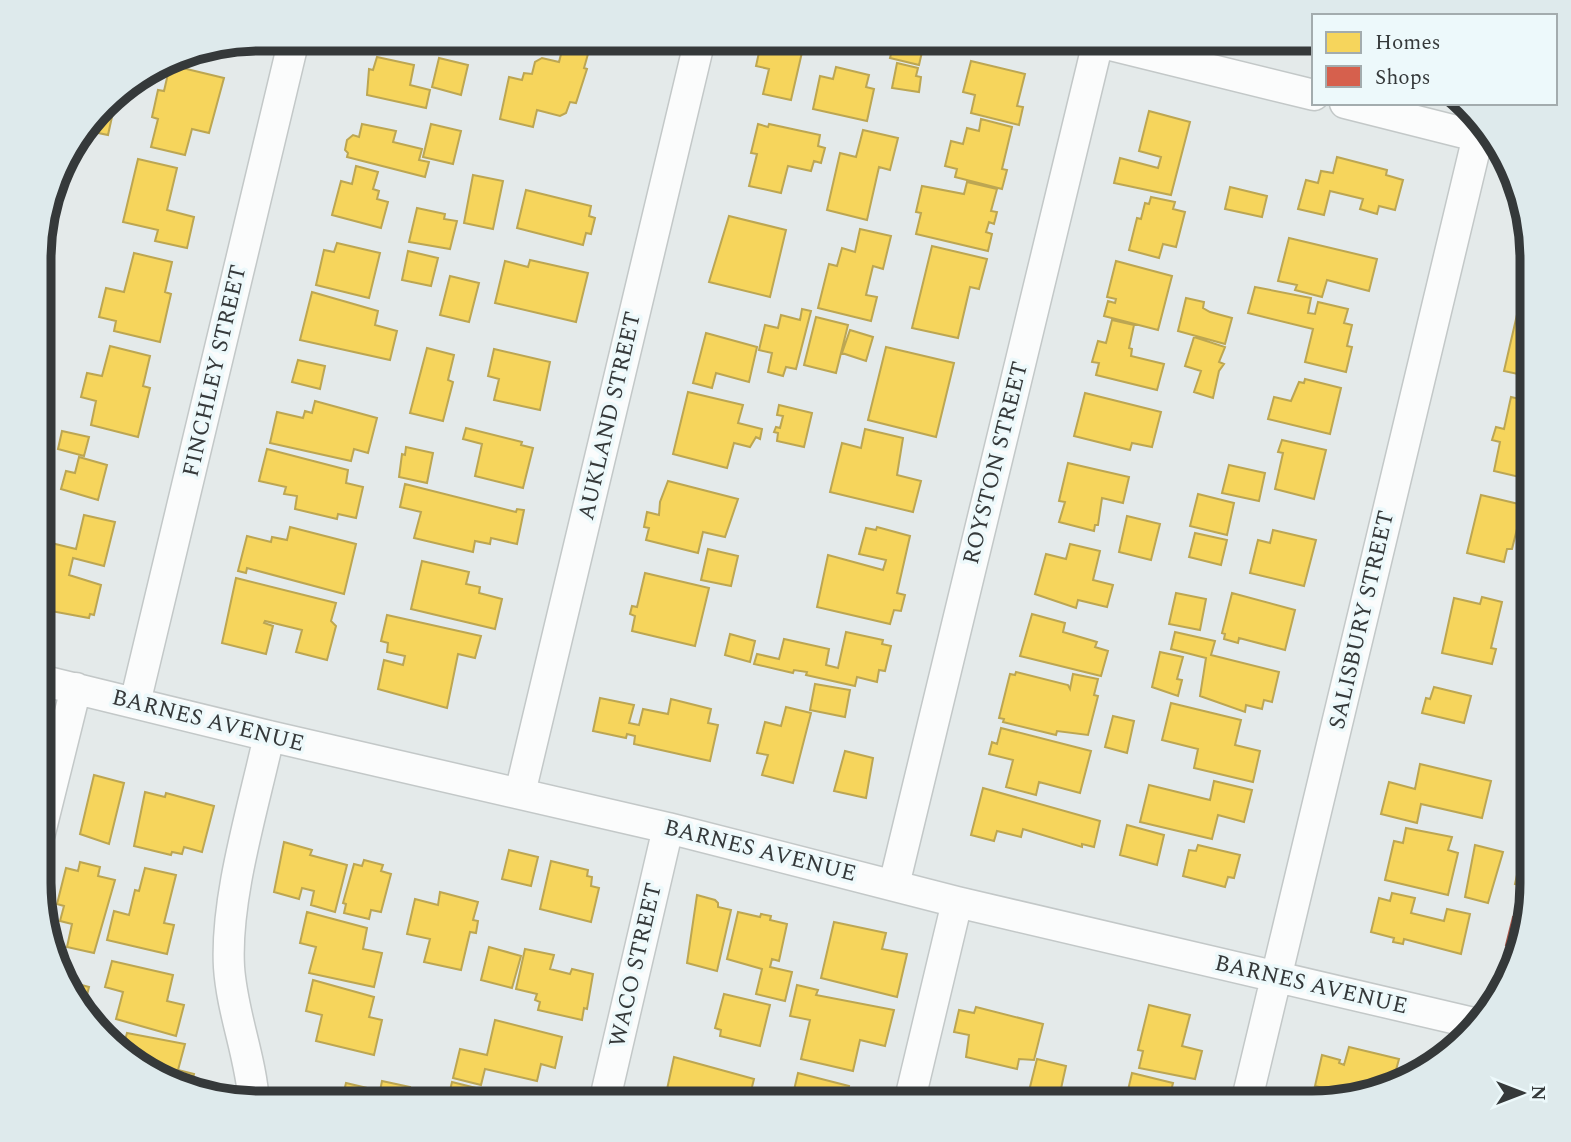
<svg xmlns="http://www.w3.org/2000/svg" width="1571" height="1142" font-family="Spectral,serif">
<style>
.homes{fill:#f6d55c;stroke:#bca652;stroke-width:2}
.shops{fill:#d6604d;stroke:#a65447;stroke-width:2}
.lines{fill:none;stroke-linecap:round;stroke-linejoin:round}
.minor-casing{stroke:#c3c8c8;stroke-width:33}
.minor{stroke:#fbfcfc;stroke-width:30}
.labels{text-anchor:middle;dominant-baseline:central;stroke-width:7;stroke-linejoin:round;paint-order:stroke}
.street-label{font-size:23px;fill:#35393a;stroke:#edf9fb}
.rim{fill:none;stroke:#35393a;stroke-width:9}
</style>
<rect width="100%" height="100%" fill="#e4eaea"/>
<path class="homes" d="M 410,39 L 444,39 L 442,46 Z
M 565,39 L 584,43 L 582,53 L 588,54 L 584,68 L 587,69 L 576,103 L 570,102 L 566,113 L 560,116 L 537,110 L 533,127 L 500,119 L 509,77 L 522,80 L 524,73 L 532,74 L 535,62 L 542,58 L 559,62 Z
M 762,39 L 822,39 L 819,52 L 803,48 L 791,100 L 763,94 L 769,69 L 756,66 Z
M 895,39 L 925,39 L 919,65 L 890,58 Z
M 232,43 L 229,54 L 204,48 Z
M 377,57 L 414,65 L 410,85 L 430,90 L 426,108 L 367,95 L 369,69 L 373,70 Z
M 439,58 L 468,65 L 461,95 L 432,87 Z
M 971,61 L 1025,74 L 1017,106 L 1023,107 L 1019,125 L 971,113 L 975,95 L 963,92 Z
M 897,63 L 918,68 L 916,76 L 921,77 L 919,92 L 892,88 Z
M 170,65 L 224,78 L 209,133 L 192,129 L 185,155 L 151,147 L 158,119 L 152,117 L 158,90 L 164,91 Z
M 836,67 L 869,75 L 866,87 L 874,89 L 867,121 L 813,109 L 820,76 L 833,79 Z
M 107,101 L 115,103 L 108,135 L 84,130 Z
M 1149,111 L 1190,122 L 1171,195 L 1114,183 L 1120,158 L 1158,168 L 1161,157 L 1139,151 Z
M 981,119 L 1012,127 L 1002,169 L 1007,170 L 1002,189 L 955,177 L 957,169 L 945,166 L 951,141 L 963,144 L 967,128 L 979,131 Z
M 362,124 L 396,131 L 393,142 L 422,149 L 419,160 L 429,162 L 425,177 L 347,157 L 348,153 L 345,150 L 347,140 L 353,135 L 359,137 Z
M 431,124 L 461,131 L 453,164 L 423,157 Z
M 758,124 L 768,127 L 769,124 L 820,135 L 818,146 L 825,148 L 821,163 L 814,161 L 811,171 L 788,166 L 781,193 L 749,186 L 757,154 L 751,153 Z
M 863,130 L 898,138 L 890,170 L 879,167 L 867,220 L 827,210 L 840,153 L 856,157 Z
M 1337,157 L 1387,170 L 1386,175 L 1403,180 L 1395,210 L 1379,206 L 1377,214 L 1360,209 L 1363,199 L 1330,191 L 1324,215 L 1298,209 L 1306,180 L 1318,183 L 1321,171 L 1333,173 Z
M 138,159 L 177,168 L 167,210 L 194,217 L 187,248 L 155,241 L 158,230 L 123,222 Z
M 356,166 L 378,172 L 373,189 L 379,191 L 377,199 L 388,202 L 381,228 L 332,215 L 341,181 L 352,184 Z
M 473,175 L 503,181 L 493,229 L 464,223 Z
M 967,182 L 997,189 L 991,211 L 997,212 L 994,224 L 989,222 L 986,232 L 992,234 L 988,251 L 916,234 L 921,213 L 916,212 L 922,186 L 964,194 Z
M 1230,187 L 1267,196 L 1262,217 L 1225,209 Z
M 526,190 L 591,206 L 589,216 L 595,218 L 591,234 L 586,233 L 583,245 L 517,228 Z
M 1151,197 L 1175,202 L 1173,209 L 1185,212 L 1176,247 L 1163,244 L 1159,258 L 1129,250 L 1137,218 L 1141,219 L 1145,203 L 1149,204 Z
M 417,208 L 445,214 L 444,219 L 457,221 L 450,249 L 409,242 Z
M 729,216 L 786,230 L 770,297 L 709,282 Z
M 860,229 L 891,236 L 883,269 L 873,266 L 866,295 L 877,297 L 871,321 L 818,308 L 829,264 L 837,266 L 842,248 L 855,252 Z
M 1289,238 L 1377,259 L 1369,291 L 1327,280 L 1322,297 L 1295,290 L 1297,285 L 1278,281 Z
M 337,243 L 380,253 L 369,298 L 316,285 L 324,250 L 334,252 Z
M 932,246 L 987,259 L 979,289 L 970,287 L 958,338 L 912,328 Z
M 408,251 L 438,258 L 431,286 L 402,280 Z
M 134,253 L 172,262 L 165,292 L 171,294 L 160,342 L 114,331 L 116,321 L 99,317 L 106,288 L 124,292 Z
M 530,260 L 588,273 L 576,322 L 495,303 L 505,261 L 528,267 Z
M 1116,261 L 1172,276 L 1158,330 L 1104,316 L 1108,301 L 1115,303 L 1116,299 L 1107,297 Z
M 450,276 L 479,283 L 469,322 L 440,315 Z
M 1255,287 L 1311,298 L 1308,313 L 1315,314 L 1318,302 L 1348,309 L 1344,323 L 1352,325 L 1347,346 L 1352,347 L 1346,372 L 1305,362 L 1313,329 L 1248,313 Z
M 312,292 L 378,311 L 375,325 L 397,331 L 390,360 L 300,340 Z
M 1186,298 L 1204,302 L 1203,308 L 1210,312 L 1232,318 L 1225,344 L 1178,331 Z
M 1532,299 L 1532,377 L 1504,371 L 1519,306 L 1530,309 Z
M 802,309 L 811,311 L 796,369 L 786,367 L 783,376 L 768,372 L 772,353 L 759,350 L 765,325 L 778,328 L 781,315 L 800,320 Z
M 816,317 L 848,325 L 836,373 L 804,365 Z
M 1112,320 L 1134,325 L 1129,348 L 1132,349 L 1131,356 L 1164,364 L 1157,390 L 1096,375 L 1099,363 L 1092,362 L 1098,341 L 1106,343 Z
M 850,330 L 873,337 L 866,361 L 842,353 Z
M 706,333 L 757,347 L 749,382 L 716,373 L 712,388 L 693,383 Z
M 1194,337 L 1225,347 L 1219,362 L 1224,364 L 1219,371 L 1213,398 L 1194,392 L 1201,371 L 1185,366 Z
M 110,346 L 150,356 L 143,386 L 150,388 L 138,437 L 91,425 L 96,401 L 81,397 L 87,373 L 102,376 Z
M 886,347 L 954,363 L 936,437 L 868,420 Z
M 427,348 L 454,355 L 448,380 L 453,382 L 443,421 L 410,413 Z
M 494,349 L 550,362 L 540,410 L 494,400 L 499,379 L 488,376 Z
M 298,360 L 325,366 L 320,389 L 292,382 Z
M 1305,379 L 1341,388 L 1330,434 L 1268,419 L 1274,397 L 1291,401 L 1299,382 L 1304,383 Z
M 688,392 L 743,405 L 738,423 L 762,429 L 760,439 L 756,437 L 750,447 L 734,443 L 727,468 L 673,454 Z
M 1085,393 L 1161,412 L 1152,447 L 1132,443 L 1130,450 L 1074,436 Z
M 1511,397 L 1532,402 L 1532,480 L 1494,471 L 1500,442 L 1492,440 L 1496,427 L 1504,429 Z
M 315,401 L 377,418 L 368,453 L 354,449 L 351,461 L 270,443 L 277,412 L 303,418 L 305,411 L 312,413 Z
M 779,405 L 812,413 L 804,447 L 777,441 L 778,433 L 774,432 L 776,427 L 780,428 L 783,416 L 777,415 Z
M 466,428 L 522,442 L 521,445 L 533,448 L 523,488 L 475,476 L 482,444 L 463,439 Z
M 865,429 L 903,438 L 897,475 L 921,481 L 913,512 L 830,492 L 842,443 L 861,448 Z
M 62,431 L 89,437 L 84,456 L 58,449 Z
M 1282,440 L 1326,450 L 1314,499 L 1275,489 L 1283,453 L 1278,452 Z
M 406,447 L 433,453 L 427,483 L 399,477 L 402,454 L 405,455 Z
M 267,449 L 348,470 L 346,483 L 363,487 L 356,518 L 338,514 L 337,519 L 295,509 L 297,496 L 284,494 L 286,487 L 259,481 Z
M 79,457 L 107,465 L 98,500 L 61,489 L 66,471 L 75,473 Z
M 1068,463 L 1129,477 L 1123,503 L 1102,498 L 1098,525 L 1095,525 L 1094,531 L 1059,522 L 1065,502 L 1059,501 Z
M 1229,465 L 1265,473 L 1259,501 L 1222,493 Z
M 668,481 L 738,499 L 725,537 L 703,532 L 698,553 L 646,540 L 649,528 L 644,527 L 647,512 L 659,515 L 660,502 Z
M 405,484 L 516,512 L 517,509 L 524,510 L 517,544 L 491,538 L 490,544 L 475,541 L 473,552 L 414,538 L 421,512 L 400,507 Z
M 1198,494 L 1234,503 L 1227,535 L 1190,526 Z
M 1481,495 L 1523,505 L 1512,549 L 1507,549 L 1504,562 L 1467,553 Z
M 84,515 L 115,522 L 104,566 L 73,558 L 69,575 L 101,585 L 94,615 L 90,614 L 89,618 L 40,609 L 40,570 L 47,542 L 76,549 Z
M 1127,516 L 1160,524 L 1151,560 L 1119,552 Z
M 290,527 L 356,544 L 344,594 L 247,568 L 246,573 L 238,571 L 247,536 L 271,542 L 272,537 L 287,540 Z
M 877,527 L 910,536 L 897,593 L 905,595 L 901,611 L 894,610 L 890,624 L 817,607 L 828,555 L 883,570 L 886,560 L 859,554 L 866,528 L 876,530 Z
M 1273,530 L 1316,540 L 1304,586 L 1250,573 L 1258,540 L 1270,543 Z
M 1195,533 L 1227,540 L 1221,565 L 1189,557 Z
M 1070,544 L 1100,551 L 1093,580 L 1113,585 L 1107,607 L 1078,600 L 1076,608 L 1035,594 L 1046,554 L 1066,559 Z
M 708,549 L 738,556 L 731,586 L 701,580 Z
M 422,561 L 469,572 L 466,584 L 480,587 L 479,593 L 502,599 L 495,629 L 411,609 Z
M 645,573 L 709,588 L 695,646 L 632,631 L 635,616 L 630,614 L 632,606 L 637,607 Z
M 236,578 L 336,603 L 331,621 L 336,626 L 327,660 L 296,652 L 302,630 L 265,621 L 264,623 L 273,626 L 266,654 L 222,643 Z
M 1176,593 L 1206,599 L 1200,630 L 1169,624 Z
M 1232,593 L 1295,610 L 1285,650 L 1239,638 L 1238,643 L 1224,639 L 1225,634 L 1222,633 Z
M 1482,597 L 1502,602 L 1491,648 L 1496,649 L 1492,664 L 1442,653 L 1454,598 L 1480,604 Z
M 1032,614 L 1065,623 L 1063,632 L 1097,642 L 1095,647 L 1108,651 L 1101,676 L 1020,656 Z
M 387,615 L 481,636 L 475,658 L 458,654 L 447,708 L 378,689 L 384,660 L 403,665 L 405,656 L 387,652 L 388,643 L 381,641 Z
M 846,632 L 883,640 L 882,644 L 891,646 L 885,671 L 879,670 L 877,682 L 857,677 L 855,686 L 806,675 L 807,672 L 794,670 L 793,673 L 754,664 L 757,654 L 779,659 L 784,639 L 829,649 L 826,665 L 838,668 Z
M 1175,632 L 1215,641 L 1211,655 L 1279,672 L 1272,702 L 1264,700 L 1262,709 L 1246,705 L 1245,712 L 1200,696 L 1206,658 L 1171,649 Z
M 730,634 L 755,641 L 750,662 L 725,655 Z
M 1160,652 L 1183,657 L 1177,679 L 1182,680 L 1178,696 L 1152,687 Z
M 1016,672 L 1068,685 L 1070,689 L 1073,674 L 1098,679 L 1094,695 L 1098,696 L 1088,735 L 1057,731 L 1056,735 L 1003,722 L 1004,719 L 999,718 L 1010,674 L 1015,675 Z
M 815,684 L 850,690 L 845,717 L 810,710 Z
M 1434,687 L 1471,696 L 1464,723 L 1422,713 L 1426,698 L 1430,699 Z
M 1532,691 L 1532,724 L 1525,722 Z
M 600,698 L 634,705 L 629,723 L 639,725 L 643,709 L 668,714 L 671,699 L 711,709 L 708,723 L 718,725 L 710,761 L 634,744 L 635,736 L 627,734 L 626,738 L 593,731 Z
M 1171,703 L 1241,720 L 1235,745 L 1260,751 L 1253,782 L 1194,768 L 1198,749 L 1162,740 Z
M 786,707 L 811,713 L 793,783 L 762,775 L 768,755 L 757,753 L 765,722 L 781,726 Z
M 1113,716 L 1134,721 L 1127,753 L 1105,747 Z
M 40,727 L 51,730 L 40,775 Z
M 1001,728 L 1091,751 L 1080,793 L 1039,782 L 1036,795 L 1006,787 L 1013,760 L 989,754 L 992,742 L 997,744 Z
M 845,751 L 873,758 L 866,798 L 834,791 Z
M 1420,764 L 1491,781 L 1482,818 L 1421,804 L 1417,823 L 1381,814 L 1389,782 L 1415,789 Z
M 94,775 L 124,783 L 109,844 L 80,834 Z
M 1214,781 L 1252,790 L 1244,822 L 1218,815 L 1212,839 L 1140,822 L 1149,785 L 1210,800 Z
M 983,788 L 1100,821 L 1094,847 L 1082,844 L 1082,847 L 1023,829 L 1021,837 L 997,831 L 994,841 L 971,835 Z
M 145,792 L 165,797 L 166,793 L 214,806 L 202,852 L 184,847 L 182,854 L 172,852 L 171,855 L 134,846 Z
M 1127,825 L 1164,835 L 1157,865 L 1120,855 Z
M 1406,828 L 1452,837 L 1448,850 L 1458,853 L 1448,895 L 1385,880 L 1394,841 L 1403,843 Z
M 284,842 L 312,850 L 310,855 L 347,865 L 335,912 L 311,905 L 314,891 L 302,888 L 299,899 L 274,892 Z
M 1198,845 L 1240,855 L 1234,878 L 1228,877 L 1225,887 L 1183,876 L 1189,850 L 1196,851 Z
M 1475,845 L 1503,852 L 1488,903 L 1465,897 Z
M 509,850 L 538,857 L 531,886 L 502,879 Z
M 1521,857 L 1532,859 L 1532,889 L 1515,884 Z
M 364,860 L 383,865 L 381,871 L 391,874 L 381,912 L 371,910 L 369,919 L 344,913 L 346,904 L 343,903 L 354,864 L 362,866 Z
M 551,861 L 588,870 L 587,876 L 592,877 L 591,886 L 599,888 L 591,922 L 540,909 Z
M 80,862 L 100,867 L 98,876 L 115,880 L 94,953 L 67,947 L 72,924 L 60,921 L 64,906 L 57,904 L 66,868 L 78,871 Z
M 145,868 L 176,875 L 164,923 L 174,925 L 167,954 L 107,940 L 114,911 L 129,915 L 135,890 L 139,891 Z
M 440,892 L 478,902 L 473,920 L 478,921 L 476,933 L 470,932 L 461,970 L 424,962 L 430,939 L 407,934 L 415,899 L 438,905 Z
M 1392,893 L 1415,898 L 1411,913 L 1444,921 L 1447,909 L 1470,914 L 1461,954 L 1404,939 L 1403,944 L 1393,942 L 1394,938 L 1371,932 L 1379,898 L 1390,901 Z
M 697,895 L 715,900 L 718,903 L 718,907 L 731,910 L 717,971 L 687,963 Z
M 307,912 L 367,928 L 363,949 L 382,953 L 374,987 L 309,973 L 316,947 L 300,943 Z
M 738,912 L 760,917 L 761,914 L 771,916 L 770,920 L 787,924 L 779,961 L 772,959 L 770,967 L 792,972 L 785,1001 L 756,994 L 762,969 L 727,959 Z
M 834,922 L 886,933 L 882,949 L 907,954 L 897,997 L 821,978 Z
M 489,947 L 521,956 L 512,988 L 481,980 Z
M 525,949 L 554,955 L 550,969 L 570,974 L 572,969 L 593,974 L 587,1009 L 584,1008 L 582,1020 L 538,1010 L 540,1002 L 535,1000 L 537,994 L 516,989 Z
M 112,961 L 173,975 L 167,1001 L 184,1005 L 176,1036 L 116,1019 L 123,992 L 105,987 Z
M 63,980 L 89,987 L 83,1011 L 68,993 Z
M 313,980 L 374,997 L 369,1017 L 382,1020 L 374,1055 L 316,1041 L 322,1015 L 306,1011 Z
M 797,985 L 818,990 L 816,995 L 894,1010 L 885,1046 L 860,1040 L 853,1071 L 801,1059 L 810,1020 L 790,1016 Z
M 724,994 L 770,1005 L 760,1046 L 720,1036 L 721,1030 L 715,1028 Z
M 1149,1005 L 1190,1015 L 1182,1046 L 1202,1051 L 1195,1079 L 1139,1068 L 1143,1051 L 1138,1050 Z
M 976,1007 L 1043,1024 L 1034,1060 L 1019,1059 L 1017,1069 L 966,1057 L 969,1035 L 954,1032 L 959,1010 L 974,1013 Z
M 495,1020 L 562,1037 L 555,1068 L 541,1064 L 537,1081 L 485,1069 L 481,1085 L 453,1078 L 460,1049 L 487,1055 Z
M 127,1033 L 185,1044 L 178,1070 L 194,1074 L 190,1092 L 133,1062 L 135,1054 L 122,1051 Z
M 1349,1047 L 1399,1059 L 1392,1085 L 1351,1095 L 1315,1086 L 1322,1055 L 1340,1060 L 1339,1063 L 1344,1065 Z
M 674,1057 L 754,1079 L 748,1103 L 681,1103 L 682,1098 L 666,1094 Z
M 1037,1059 L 1066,1066 L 1060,1093 L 1044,1090 L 1041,1103 L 1026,1103 Z
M 798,1073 L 849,1086 L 845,1103 L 848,1103 L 791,1103 Z
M 1132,1073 L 1173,1083 L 1168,1103 L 1125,1103 Z
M 382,1081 L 410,1087 L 406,1103 L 341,1103 L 346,1083 L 380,1091 Z
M 452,1082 L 480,1089 L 476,1103 L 447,1103 Z"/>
<path class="shops" d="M 1513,917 L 1527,921 L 1522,949 L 1506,945 Z"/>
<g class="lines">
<g class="minor-casing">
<path id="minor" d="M 1086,39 L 1314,95
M 1345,103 L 1492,140
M 40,680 L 269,736 L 668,828 L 957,902 L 1478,1024
M 135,703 L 294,39
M 520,793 L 700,39
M 40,833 L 76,688
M 894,885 L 1098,42
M 254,1103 C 251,1057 232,1013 229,967 C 225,898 254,805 269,736
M 604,1103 L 668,828
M 909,1103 L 957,902
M 1246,1103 L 1478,136"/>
</g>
<use href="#minor" class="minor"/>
</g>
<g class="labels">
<g class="street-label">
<text transform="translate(215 371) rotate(-77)">FINCHLEY STREET</text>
<text transform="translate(610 416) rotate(-77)">AUKLAND STREET</text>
<text transform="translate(996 463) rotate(-76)">ROYSTON STREET</text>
<text transform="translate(1362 620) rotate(-77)">SALISBURY STREET</text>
<text transform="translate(208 721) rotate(14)">BARNES AVENUE</text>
<text transform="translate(760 851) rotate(14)">BARNES AVENUE</text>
<text transform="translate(636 965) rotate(-77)">WACO STREET</text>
<text transform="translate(1311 985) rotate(13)">BARNES AVENUE</text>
</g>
</g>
<path d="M0 0H1571V1142H0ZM259 51H1312A208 208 0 0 1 1520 259V883A208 208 0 0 1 1312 1091H259A208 208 0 0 1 51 883V259A208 208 0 0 1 259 51Z" fill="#deeaec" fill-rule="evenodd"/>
<path class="rim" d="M259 51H1312A208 208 0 0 1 1520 259V883A208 208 0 0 1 1312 1091H259A208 208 0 0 1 51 883V259A208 208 0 0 1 259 51Z"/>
<rect x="1312" y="14" width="245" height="91" fill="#edf9fb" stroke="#a3acae" stroke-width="2"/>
<rect x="1326" y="32" width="35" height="21" fill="#f6d55c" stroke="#a3acae" stroke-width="2"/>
<text x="1375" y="49" font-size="21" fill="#35393a">Homes</text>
<rect x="1326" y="66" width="35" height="21" fill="#d6604d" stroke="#a3acae" stroke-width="2"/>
<text x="1375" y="84" font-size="21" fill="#35393a">Shops</text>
<g transform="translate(1522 1093) rotate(90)" stroke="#edf9fb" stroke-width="5" paint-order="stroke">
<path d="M0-5L12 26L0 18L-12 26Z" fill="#35393a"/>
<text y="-10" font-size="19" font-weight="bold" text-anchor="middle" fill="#35393a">N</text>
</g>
</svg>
